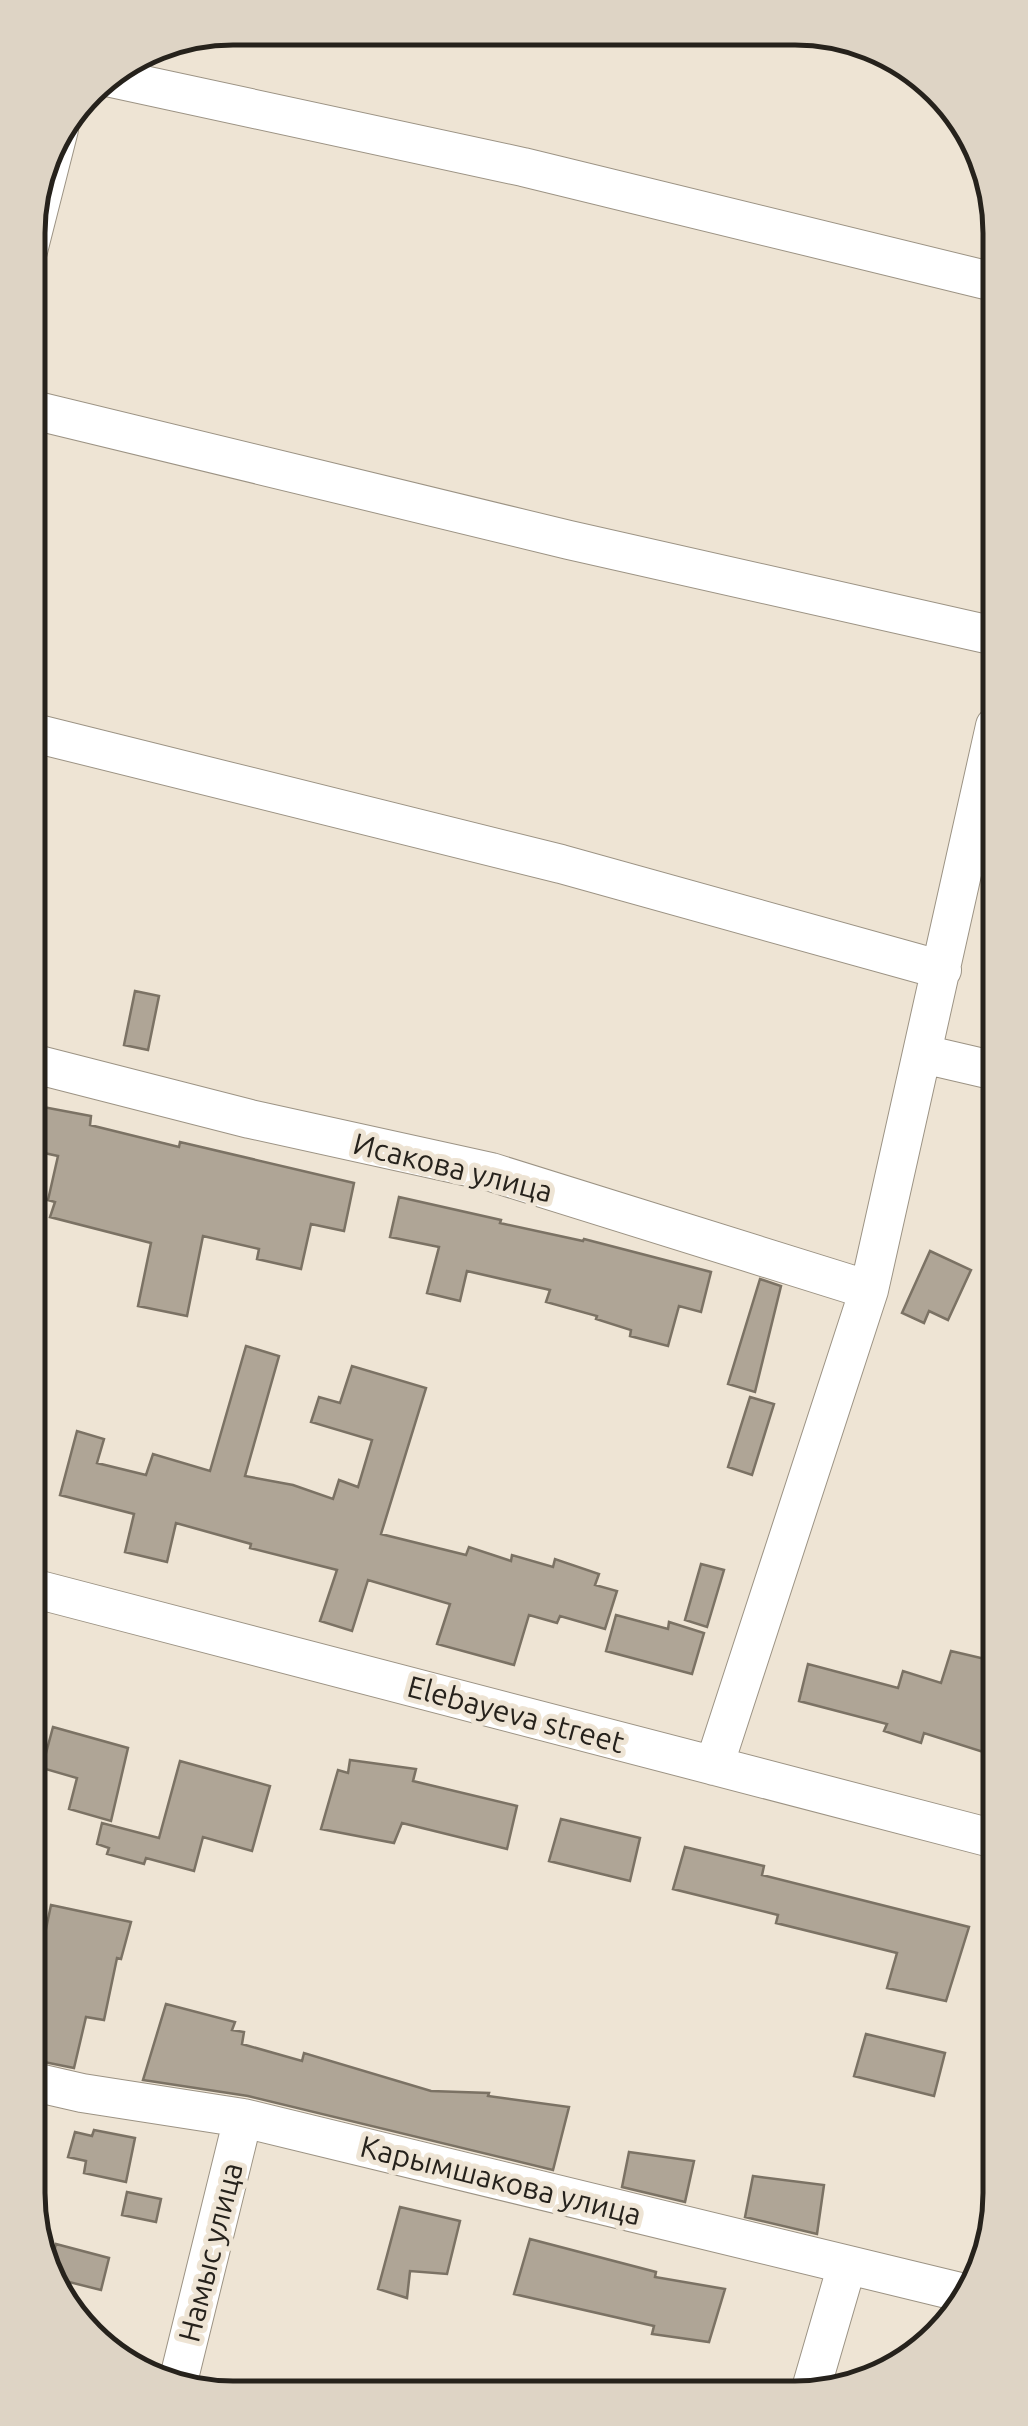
<svg xmlns="http://www.w3.org/2000/svg" width="1028" height="2426" font-family="Ubuntu,sans-serif">
<style>
.building{fill:#afa596;stroke:#7b7264;stroke-width:2.5}
.lines{fill:none;stroke-linecap:round;stroke-linejoin:round}
.minor-casing{stroke:#9c9384;stroke-width:40}
.minor{stroke:#fff;stroke-width:38}
.labels{text-anchor:middle;dominant-baseline:central;stroke-width:10;stroke-linejoin:round;paint-order:stroke}
.street-label{font-size:30px;fill:#26221c;stroke:#eee4d4}
.rim{fill:none;stroke:#26221c;stroke-width:5}
</style>
<rect width="100%" height="100%" fill="#eee4d4"/>
<path class="building" d="M 135,991 L 159,996 L 148,1050 L 124,1045 Z
M 43,1107 L 91,1116 L 90,1125 L 179,1147 L 180,1142 L 354,1183 L 344,1231 L 311,1224 L 301,1269 L 257,1259 L 259,1249 L 203,1236 L 187,1316 L 138,1306 L 151,1243 L 50,1217 L 55,1202 L 48,1200 L 58,1156 L 35,1151 Z
M 399,1197 L 501,1220 L 500,1223 L 583,1241 L 584,1239 L 711,1272 L 701,1312 L 679,1306 L 668,1346 L 630,1336 L 631,1330 L 596,1319 L 597,1316 L 546,1302 L 550,1290 L 467,1271 L 460,1301 L 427,1293 L 439,1247 L 390,1237 Z
M 930,1251 L 971,1270 L 948,1320 L 929,1311 L 924,1323 L 902,1313 Z
M 760,1279 L 781,1286 L 755,1392 L 728,1384 Z
M 246,1346 L 279,1356 L 245,1476 L 293,1485 L 333,1499 L 339,1480 L 358,1487 L 372,1440 L 311,1422 L 319,1397 L 340,1403 L 352,1366 L 426,1388 L 381,1534 L 466,1555 L 469,1547 L 511,1561 L 512,1555 L 553,1567 L 555,1559 L 599,1574 L 595,1585 L 617,1591 L 605,1629 L 560,1616 L 557,1623 L 529,1615 L 514,1665 L 437,1644 L 450,1604 L 368,1580 L 352,1631 L 320,1621 L 337,1570 L 250,1548 L 251,1544 L 176,1523 L 167,1562 L 125,1552 L 134,1514 L 60,1495 L 77,1431 L 104,1439 L 97,1463 L 146,1475 L 153,1454 L 210,1471 Z
M 750,1397 L 774,1404 L 752,1475 L 728,1467 Z
M 701,1564 L 724,1570 L 707,1627 L 685,1620 Z
M 616,1615 L 668,1629 L 669,1622 L 704,1633 L 692,1674 L 606,1651 Z
M 951,1651 L 998,1662 L 999,1757 L 924,1733 L 921,1743 L 884,1731 L 887,1724 L 799,1701 L 808,1664 L 898,1688 L 903,1671 L 941,1683 Z
M 53,1727 L 128,1748 L 111,1821 L 69,1809 L 77,1778 L 42,1768 Z
M 350,1760 L 416,1769 L 413,1781 L 517,1806 L 507,1849 L 402,1823 L 394,1843 L 321,1829 L 338,1770 L 348,1773 Z
M 180,1761 L 270,1786 L 252,1851 L 203,1837 L 194,1871 L 146,1858 L 144,1864 L 107,1854 L 109,1848 L 97,1844 L 102,1823 L 159,1838 Z
M 561,1819 L 640,1838 L 630,1881 L 549,1861 Z
M 685,1847 L 764,1866 L 762,1875 L 969,1927 L 946,2001 L 887,1988 L 897,1953 L 776,1923 L 778,1915 L 673,1889 Z
M 51,1905 L 131,1922 L 121,1959 L 117,1958 L 104,2020 L 86,2017 L 74,2068 L 34,2060 L 34,2034 L 45,1996 L 34,1993 L 34,1986 Z
M 166,2004 L 235,2022 L 232,2030 L 244,2032 L 242,2044 L 302,2061 L 304,2053 L 431,2091 L 489,2093 L 488,2096 L 569,2107 L 553,2170 L 248,2096 L 143,2080 Z
M 866,2034 L 945,2053 L 934,2096 L 854,2076 Z
M 94,2130 L 135,2138 L 126,2182 L 84,2173 L 86,2161 L 68,2157 L 75,2132 L 92,2136 Z
M 629,2152 L 694,2161 L 685,2202 L 622,2187 Z
M 753,2176 L 824,2185 L 817,2234 L 745,2217 Z
M 127,2192 L 161,2199 L 156,2222 L 122,2215 Z
M 400,2207 L 460,2221 L 447,2274 L 410,2271 L 407,2298 L 378,2289 Z
M 530,2239 L 656,2272 L 655,2277 L 725,2289 L 709,2342 L 652,2334 L 654,2326 L 514,2294 Z
M 56,2244 L 109,2258 L 101,2290 L 53,2278 L 49,2271 Z"/>
<g class="lines">
<g class="minor-casing">
<path id="minor" d="M 102,76 L 523,167 L 994,282
M 28,251 L 59,129
M 29,409 L 569,540 L 995,636
M 30,732 L 561,864 L 942,970
M 923,1054 L 996,1071
M 31,1063 L 250,1119 L 491,1172 L 869,1290
M 32,1588 L 999,1840
M 714,1766 L 869,1290 L 995,726
M 34,2082 L 82,2093 L 243,2118 L 964,2293
M 177,2386 L 243,2118
M 810,2392 L 847,2265"/>
</g>
<use href="#minor" class="minor"/>
</g>
<g class="labels">
<g class="street-label">
<text transform="translate(453 1167) rotate(14)">Исакова улица</text>
<text transform="translate(516 1714) rotate(15)">Elebayeva street</text>
<text transform="translate(501 2180) rotate(14)">Карымшакова улица</text>
<text transform="translate(210 2252) rotate(-76)">Намыс улица</text>
</g>
</g>
<path d="M0 0H1028V2426H0ZM233 45H795A188 188 0 0 1 983 233V2193A188 188 0 0 1 795 2381H233A188 188 0 0 1 45 2193V233A188 188 0 0 1 233 45Z" fill="#ded4c5" fill-rule="evenodd"/>
<path class="rim" d="M233 45H795A188 188 0 0 1 983 233V2193A188 188 0 0 1 795 2381H233A188 188 0 0 1 45 2193V233A188 188 0 0 1 233 45Z"/>
</svg>
